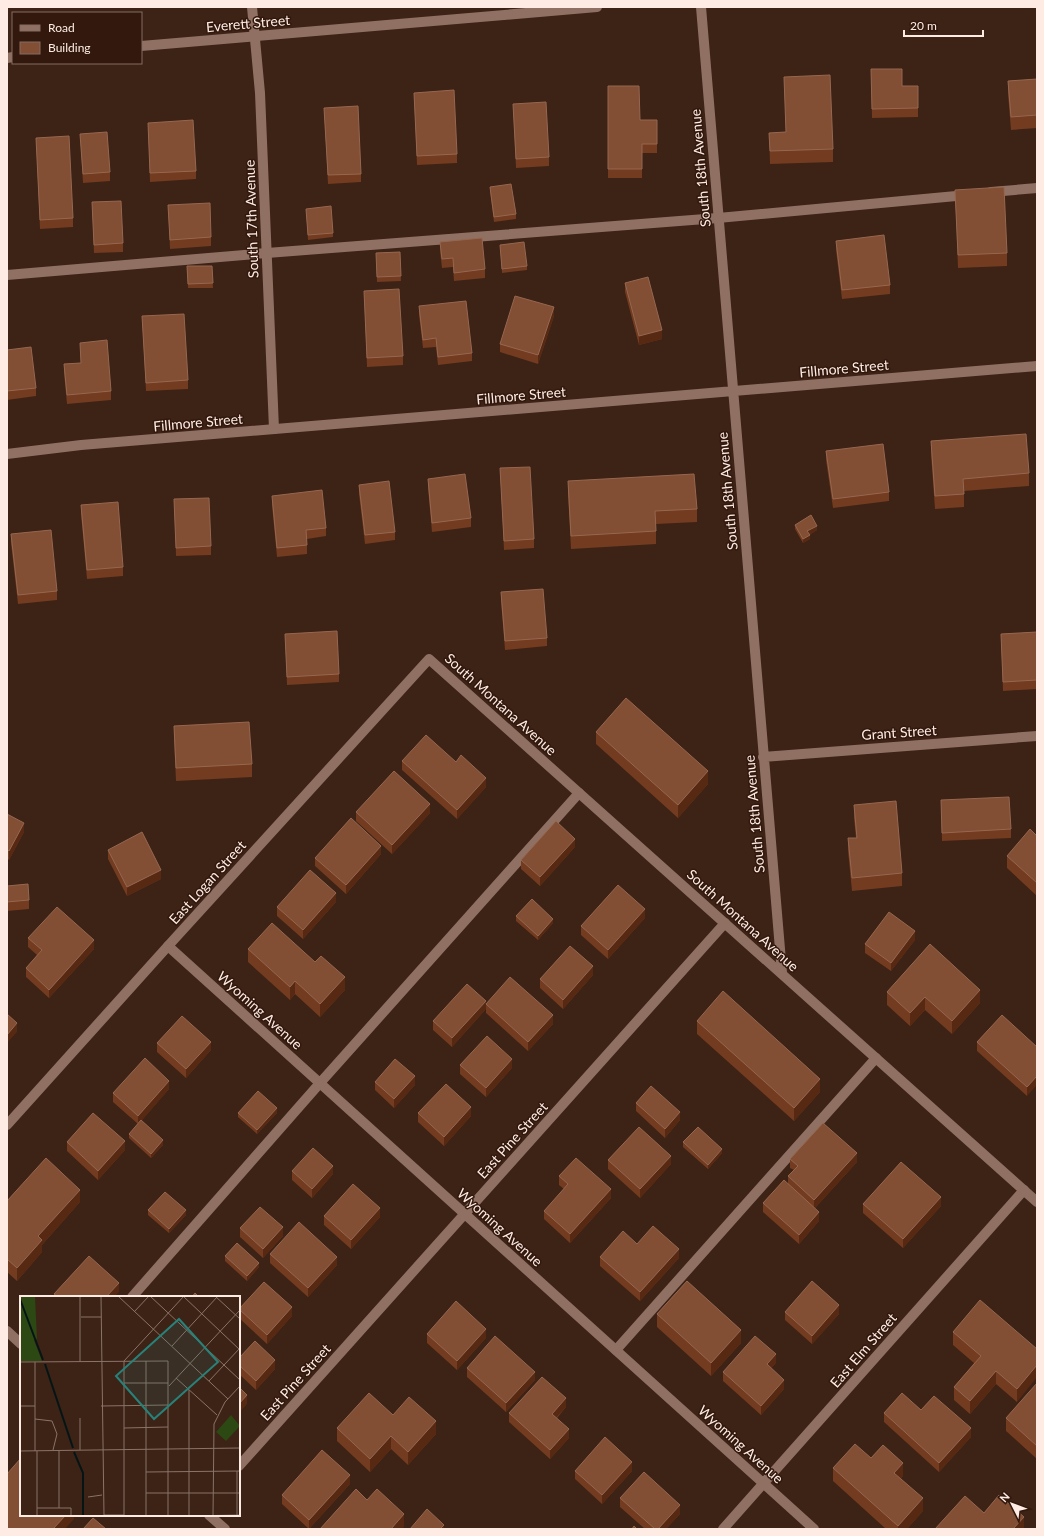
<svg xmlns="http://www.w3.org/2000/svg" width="1044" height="1536" font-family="Lato,sans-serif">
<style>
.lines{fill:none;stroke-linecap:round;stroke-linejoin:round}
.service{stroke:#907063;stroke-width:10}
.minor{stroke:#907063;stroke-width:10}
.tertiary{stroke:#907063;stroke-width:10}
.wall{fill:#733b1f}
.shaded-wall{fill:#572912}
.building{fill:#824e34;stroke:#966750}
.labels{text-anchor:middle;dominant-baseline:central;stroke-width:3;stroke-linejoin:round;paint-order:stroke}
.street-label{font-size:14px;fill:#feece4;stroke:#32180d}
.inset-river{fill:none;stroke:#051516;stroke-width:2}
.inset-road{fill:none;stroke:#8a7368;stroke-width:1}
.view{fill:#27827a;fill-opacity:0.15;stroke:#27827a;stroke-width:2}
.inset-edge{fill:none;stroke:#feece4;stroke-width:2}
</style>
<rect width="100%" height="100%" fill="#3d2216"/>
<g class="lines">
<path class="service" d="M 991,192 L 1037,188
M 7,275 L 267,253 L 718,218 L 967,195
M 132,1297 L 320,1083 L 579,793
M 616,1350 L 876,1058"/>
<path class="minor" d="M 701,7 L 782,973
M 141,46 L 597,7
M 7,58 L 13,57
M 7,454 L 81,445 L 1037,366
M 763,757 L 1037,736
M 168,946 L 814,1529
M 7,1331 L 21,1344
M 239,1466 L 725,923
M 209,1515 L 225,1529
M 723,1529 L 1024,1190"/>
<path class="tertiary" d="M 252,7 L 260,93 L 274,429
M 7,1125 L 168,946 L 429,659 L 1037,1202"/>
</g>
<path class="wall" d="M 871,69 L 902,86 L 918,86 L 918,117 L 872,118 Z
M 784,77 L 833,149 L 833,162 L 770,164 L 769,133 L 786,132 Z
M 1037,79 L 1037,128 L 1011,130 L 1008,94 L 1008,81 Z
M 608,86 L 640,120 L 657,120 L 657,153 L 642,153 L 642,178 L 608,178 Z
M 414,93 L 457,154 L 457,163 L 417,165 Z
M 513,104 L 549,157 L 549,166 L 516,168 Z
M 324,108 L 361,174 L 361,182 L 328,184 Z
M 148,123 L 196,171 L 196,179 L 150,182 Z
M 80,134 L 110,172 L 110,181 L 83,183 Z
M 36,138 L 73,218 L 73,227 L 40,229 Z
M 490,187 L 516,214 L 516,219 L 494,222 L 490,191 Z
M 955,190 L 1007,253 L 1007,266 L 958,268 Z
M 92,202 L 123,243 L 123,252 L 94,253 Z
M 168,205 L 211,237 L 211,246 L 170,249 Z
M 306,209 L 333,233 L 333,237 L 308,240 Z
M 836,241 L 890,285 L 890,294 L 842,299 L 836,250 Z
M 440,242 L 485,269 L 485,278 L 454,281 L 453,267 L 442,268 L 440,251 Z
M 500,245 L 527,266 L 527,270 L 502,273 Z
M 400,252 L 401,281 L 377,282 L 376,253 Z
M 187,266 L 212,266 L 213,288 L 188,288 Z
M 625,283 L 662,339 L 639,345 L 625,292 Z
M 364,291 L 403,356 L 403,365 L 367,367 Z
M 419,306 L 472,353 L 472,361 L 438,365 L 436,347 L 423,348 L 419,315 Z
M 142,316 L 188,380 L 188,389 L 146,391 Z
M 554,316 L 538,364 L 500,352 L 500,344 Z
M 80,343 L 111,391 L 111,400 L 67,404 L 64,373 L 64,364 L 81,363 Z
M 7,350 L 36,388 L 36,396 L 7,400 Z
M 931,441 L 1029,473 L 1029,486 L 964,491 L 964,507 L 935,509 L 931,454 Z
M 826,451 L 889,492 L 889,501 L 833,508 L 826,460 Z
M 500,468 L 534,539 L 534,548 L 504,550 Z
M 428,479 L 471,518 L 471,527 L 432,532 L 428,488 Z
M 568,481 L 697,509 L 697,522 L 656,524 L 656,544 L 571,549 L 568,494 Z
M 359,485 L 395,532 L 395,540 L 365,544 L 359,494 Z
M 272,496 L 326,528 L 326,536 L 307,539 L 307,554 L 277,557 L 272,505 Z
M 174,499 L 211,546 L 211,555 L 176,556 Z
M 81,505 L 123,567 L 123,576 L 87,579 L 81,514 Z
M 795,525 L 817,530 L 809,535 L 810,539 L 803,543 L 795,529 Z
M 11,534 L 57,591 L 57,600 L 18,604 L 11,543 Z
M 501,592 L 547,638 L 547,646 L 505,650 L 501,601 Z
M 1037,632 L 1037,689 L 1003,691 L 1001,634 Z
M 285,634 L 339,674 L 339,682 L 287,685 Z
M 174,726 L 252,764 L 252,777 L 176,781 L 174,739 Z
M 596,732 L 708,784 L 678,818 L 596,744 Z
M 402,761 L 456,762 L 486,787 L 457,819 L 402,770 Z
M 941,800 L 1011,829 L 1011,838 L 942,841 Z
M 854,805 L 902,873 L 902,886 L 852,891 L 848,851 L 848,838 L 856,838 L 854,818 Z
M 356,812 L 430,813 L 392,854 L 356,821 Z
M 7,814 L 24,832 L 9,860 L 7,858 Z
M 1037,836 L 1037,896 L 1007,868 L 1007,856 Z
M 575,847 L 540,886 L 521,869 L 521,860 Z
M 108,850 L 161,879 L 127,896 L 108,859 Z
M 381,854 L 346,894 L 315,866 L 315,858 Z
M 7,886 L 29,900 L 29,909 L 7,911 Z
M 336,902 L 303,939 L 277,916 L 277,907 Z
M 516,916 L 553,923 L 538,940 L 516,921 Z
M 645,918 L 608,959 L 581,935 L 581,926 Z
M 28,938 L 94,949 L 49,998 L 26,977 L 26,968 L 37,955 L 28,947 Z
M 915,940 L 891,971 L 865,953 L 865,944 Z
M 248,949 L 345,990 L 320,1017 L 295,994 L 290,1000 L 248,962 Z
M 593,975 L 563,1009 L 540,988 L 540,979 Z
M 887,992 L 980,1003 L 952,1034 L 925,1010 L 910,1026 L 887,1005 Z
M 486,1004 L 553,1024 L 528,1051 L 486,1013 Z
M 486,1009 L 452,1047 L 433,1030 L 433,1021 Z
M 697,1021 L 820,1092 L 794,1121 L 697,1034 Z
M 977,1042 L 1037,1047 L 1027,1096 L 977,1051 Z
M 157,1043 L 211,1050 L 186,1078 L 157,1052 Z
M 460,1065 L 512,1068 L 486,1097 L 460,1074 Z
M 375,1082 L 415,1085 L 394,1108 L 375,1090 Z
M 169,1089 L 141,1121 L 163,1145 L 151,1158 L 129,1138 L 129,1134 L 138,1124 L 113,1102 L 113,1093 Z
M 636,1103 L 680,1120 L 665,1138 L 636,1111 Z
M 238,1113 L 277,1113 L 257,1134 L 238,1117 Z
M 418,1113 L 471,1116 L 444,1146 L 418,1122 Z
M 67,1142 L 125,1150 L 98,1180 L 67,1151 Z
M 683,1142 L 722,1153 L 708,1169 L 683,1147 Z
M 790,1159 L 857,1162 L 815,1208 L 819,1221 L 799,1244 L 763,1212 L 763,1203 L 788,1184 L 788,1176 L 794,1170 L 790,1168 Z
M 608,1160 L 671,1164 L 640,1198 L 608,1169 Z
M 292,1171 L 333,1174 L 312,1198 L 292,1180 Z
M 559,1176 L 611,1198 L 570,1243 L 544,1219 L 544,1211 L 564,1189 L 559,1185 Z
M 7,1201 L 80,1202 L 42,1245 L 42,1252 L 17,1281 L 7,1272 Z
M 863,1204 L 941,1206 L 903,1248 L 863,1213 Z
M 148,1210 L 186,1215 L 169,1233 L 148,1215 Z
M 324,1216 L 380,1217 L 351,1249 L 324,1225 Z
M 240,1228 L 283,1236 L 263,1258 L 240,1237 Z
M 637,1244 L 679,1258 L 640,1301 L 600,1266 L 600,1257 Z
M 270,1254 L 337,1265 L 308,1297 L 270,1263 Z
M 225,1256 L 259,1267 L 247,1281 L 225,1261 Z
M 239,1309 L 292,1316 L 267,1344 L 239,1318 Z
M 785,1312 L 839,1314 L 812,1344 L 785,1320 Z
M 657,1314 L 741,1343 L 711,1376 L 657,1327 Z
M 953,1332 L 1037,1349 L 1017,1402 L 996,1384 L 970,1414 L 954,1400 L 954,1387 L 974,1363 L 953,1345 Z
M 427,1334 L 486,1338 L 457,1370 L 427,1343 Z
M 239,1358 L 275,1369 L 256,1390 L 239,1374 Z
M 776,1363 L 771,1368 L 784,1389 L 761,1415 L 723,1381 L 723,1372 Z
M 467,1368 L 535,1380 L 506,1412 L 467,1377 Z
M 1037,1383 L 1037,1459 L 1006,1431 L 1006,1418 Z
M 566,1407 L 557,1418 L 569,1438 L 550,1459 L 509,1422 L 509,1413 Z
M 921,1410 L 971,1437 L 939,1472 L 884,1422 L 884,1413 Z
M 393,1415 L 436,1434 L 408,1465 L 391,1449 L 370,1472 L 337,1441 L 337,1428 Z
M 871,1458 L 903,1476 L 901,1478 L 923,1511 L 907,1529 L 886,1529 L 833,1481 L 833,1468 Z
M 575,1471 L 632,1471 L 602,1504 L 575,1479 Z
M 350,1484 L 309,1529 L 282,1504 L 282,1495 Z
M 620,1498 L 680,1514 L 666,1529 L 645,1529 L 620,1507 Z"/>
<path class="shaded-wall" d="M 554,307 L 554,316 L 538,364 L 538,355 Z
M 662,330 L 662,339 L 639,345 L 639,336 Z
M 817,526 L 817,530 L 807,536 L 807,531 Z
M 810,535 L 810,539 L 803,543 L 803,539 Z
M 708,771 L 708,784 L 678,818 L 678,805 Z
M 486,778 L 486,787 L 457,819 L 457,810 Z
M 430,804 L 430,813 L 392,854 L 392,845 Z
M 24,823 L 24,832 L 9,860 L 9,851 Z
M 575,839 L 575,847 L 540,886 L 540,877 Z
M 381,846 L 381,854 L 346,894 L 346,885 Z
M 161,870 L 161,879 L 127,896 L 127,887 Z
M 336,893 L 336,902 L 303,939 L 303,930 Z
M 645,909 L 645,918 L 608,959 L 608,950 Z
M 553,919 L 553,923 L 538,940 L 538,936 Z
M 915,931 L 915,940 L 891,971 L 891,963 Z
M 94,940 L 94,949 L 49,998 L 49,990 Z
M 593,966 L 593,975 L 563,1009 L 563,1000 Z
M 345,977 L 345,990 L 320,1017 L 320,1004 Z
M 295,981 L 295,994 L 290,1000 L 290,987 Z
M 980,990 L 980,1003 L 952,1034 L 952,1021 Z
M 925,997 L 925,1010 L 910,1026 L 910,1013 Z
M 486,1001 L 486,1009 L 452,1047 L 452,1038 Z
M 553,1015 L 553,1024 L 528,1051 L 528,1042 Z
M 17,1023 L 17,1032 L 7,1043 L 7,1035 Z
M 211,1042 L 211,1050 L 186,1078 L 186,1069 Z
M 512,1059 L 512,1068 L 486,1097 L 486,1088 Z
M 415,1076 L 415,1085 L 394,1108 L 394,1099 Z
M 1037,1076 L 1037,1085 L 1027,1096 L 1027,1087 Z
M 820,1079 L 820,1092 L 794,1121 L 794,1108 Z
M 169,1081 L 169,1089 L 138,1125 L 138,1116 Z
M 471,1107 L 471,1116 L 444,1146 L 444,1137 Z
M 277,1108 L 277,1113 L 257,1134 L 257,1130 Z
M 680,1112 L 680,1120 L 665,1138 L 665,1129 Z
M 163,1140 L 163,1145 L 151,1158 L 151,1154 Z
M 125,1141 L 125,1150 L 98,1180 L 98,1171 Z
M 722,1149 L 722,1153 L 708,1169 L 708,1165 Z
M 857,1153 L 857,1162 L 814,1209 L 814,1200 Z
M 671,1156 L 671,1164 L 640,1198 L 640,1189 Z
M 333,1166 L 333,1174 L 312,1198 L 312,1189 Z
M 611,1189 L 611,1198 L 570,1243 L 570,1234 Z
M 80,1190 L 80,1202 L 42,1245 L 42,1252 L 17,1281 L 17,1268 L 38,1236 Z
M 941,1197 L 941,1206 L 903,1248 L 903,1239 Z
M 380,1208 L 380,1217 L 351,1249 L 351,1240 Z
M 186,1210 L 186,1215 L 169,1233 L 169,1229 Z
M 819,1212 L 819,1221 L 799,1244 L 799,1235 Z
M 283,1227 L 283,1236 L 263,1258 L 263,1249 Z
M 679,1249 L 679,1258 L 640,1301 L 640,1292 Z
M 337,1257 L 337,1265 L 308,1297 L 308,1288 Z
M 259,1263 L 259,1267 L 247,1281 L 247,1276 Z
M 119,1283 L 119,1292 L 114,1297 L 106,1297 Z
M 839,1305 L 839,1314 L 812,1344 L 812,1336 Z
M 292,1307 L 292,1316 L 267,1344 L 267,1335 Z
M 486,1329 L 486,1338 L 457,1370 L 457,1361 Z
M 741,1330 L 741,1343 L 711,1376 L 711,1363 Z
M 776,1354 L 776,1363 L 767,1373 L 767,1364 Z
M 275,1360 L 275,1369 L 256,1390 L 256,1381 Z
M 1037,1365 L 1037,1377 L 1017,1402 L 1017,1389 Z
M 996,1371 L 996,1384 L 970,1414 L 970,1401 Z
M 535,1372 L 535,1380 L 506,1412 L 506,1403 Z
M 784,1380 L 784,1389 L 761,1415 L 761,1406 Z
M 247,1395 L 247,1404 L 239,1413 L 239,1404 Z
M 566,1398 L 566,1407 L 552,1422 L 552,1414 Z
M 436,1421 L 436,1434 L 408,1465 L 408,1452 Z
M 971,1428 L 971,1437 L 939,1472 L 939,1463 Z
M 569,1429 L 569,1438 L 550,1459 L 550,1450 Z
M 391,1436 L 391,1449 L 370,1472 L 370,1459 Z
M 632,1462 L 632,1471 L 602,1504 L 602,1495 Z
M 903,1463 L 903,1476 L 894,1486 L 894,1473 Z
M 350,1475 L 350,1484 L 309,1529 L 309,1520 Z
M 923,1498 L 923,1511 L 907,1529 L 898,1529 L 898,1526 Z
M 680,1505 L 680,1514 L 666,1529 L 658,1529 Z
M 404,1514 L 404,1527 L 402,1529 L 391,1529 Z
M 66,1515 L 74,1515 L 74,1519 L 65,1529 L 53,1529 Z
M 1024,1517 L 1024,1529 L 1013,1529 Z
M 444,1525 L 444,1529 L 440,1529 Z"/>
<path class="building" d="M 871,69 L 902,69 L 902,86 L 918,86 L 918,108 L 872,109 Z
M 830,75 L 833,149 L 770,151 L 769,133 L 786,132 L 784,77 Z
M 1037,79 L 1037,115 L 1011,117 L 1008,81 Z
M 608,86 L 639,86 L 640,120 L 657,120 L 657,144 L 642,144 L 642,169 L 608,169 Z
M 454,90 L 457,154 L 417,156 L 414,93 Z
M 546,102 L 549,157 L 516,159 L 513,104 Z
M 358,106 L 361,174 L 328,175 L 324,108 Z
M 193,120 L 196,171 L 150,173 L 148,123 Z
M 107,132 L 110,172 L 83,174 L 80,134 Z
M 69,136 L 73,218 L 40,220 L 36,138 Z
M 511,184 L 516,214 L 494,217 L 490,187 Z
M 1004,187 L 1007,253 L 958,255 L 955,190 Z
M 121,201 L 123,243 L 94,245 L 92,202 Z
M 210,203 L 211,237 L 170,240 L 168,205 Z
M 331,206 L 333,233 L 308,235 L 306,209 Z
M 884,235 L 890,285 L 842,290 L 836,241 Z
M 482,238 L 485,269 L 454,273 L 453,258 L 442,259 L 440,242 Z
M 524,242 L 527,266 L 502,269 L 500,245 Z
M 400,252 L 401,276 L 377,277 L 376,253 Z
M 187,266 L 212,266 L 213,283 L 188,284 Z
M 648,277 L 662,330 L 639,336 L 625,283 Z
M 399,289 L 403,356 L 367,358 L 364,291 Z
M 515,296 L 554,307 L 538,355 L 500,344 Z
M 466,301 L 472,353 L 438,357 L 436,338 L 423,340 L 419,306 Z
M 184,314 L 188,380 L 146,383 L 142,316 Z
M 107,340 L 111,391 L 67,395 L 64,364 L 81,363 L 80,343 Z
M 31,347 L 36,388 L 7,391 L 7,350 Z
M 1026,434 L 1029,473 L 963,479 L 964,494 L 935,496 L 931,441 Z
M 883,444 L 889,492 L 833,499 L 826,451 Z
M 530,467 L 534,539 L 504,541 L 500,468 Z
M 465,474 L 471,518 L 432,523 L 428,479 Z
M 694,474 L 697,509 L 655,511 L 656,531 L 571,536 L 568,481 Z
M 389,481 L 395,532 L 365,535 L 359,485 Z
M 322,490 L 326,528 L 306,530 L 307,545 L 277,548 L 272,496 Z
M 209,498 L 211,546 L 176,548 L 174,499 Z
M 118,502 L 123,567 L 87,570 L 81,505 Z
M 811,515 L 817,526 L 807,531 L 810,535 L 803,539 L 795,525 Z
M 51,530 L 57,591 L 18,595 L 11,534 Z
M 543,589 L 547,638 L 505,641 L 501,592 Z
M 337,631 L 339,674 L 287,677 L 285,634 Z
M 1037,632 L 1037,680 L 1003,682 L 1001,634 Z
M 626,698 L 708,771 L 678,805 L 596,732 Z
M 249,722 L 252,764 L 176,768 L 174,726 Z
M 426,735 L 456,762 L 461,755 L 486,778 L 457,810 L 402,761 Z
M 394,771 L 430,804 L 392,845 L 356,812 Z
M 1009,797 L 1011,829 L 942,833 L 941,800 Z
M 896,801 L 902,873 L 852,878 L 848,838 L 857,838 L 854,805 Z
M 7,814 L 24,823 L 9,851 L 7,849 Z
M 351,818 L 381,846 L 346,885 L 315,858 Z
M 556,821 L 575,839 L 540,877 L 521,860 Z
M 1030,829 L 1037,836 L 1037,883 L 1007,856 Z
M 142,832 L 161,870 L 127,887 L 108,850 Z
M 310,870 L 336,893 L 303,930 L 277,907 Z
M 28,884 L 29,900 L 7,902 L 7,886 Z
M 618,885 L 645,909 L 608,950 L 581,926 Z
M 532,899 L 553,919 L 538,936 L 516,916 Z
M 57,907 L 94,940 L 49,990 L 26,968 L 42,950 L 28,938 Z
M 889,912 L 915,931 L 891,963 L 865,944 Z
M 272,923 L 315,962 L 321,956 L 345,977 L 320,1004 L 295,981 L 290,987 L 248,949 Z
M 930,944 L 980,990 L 952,1021 L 925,997 L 910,1013 L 887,992 Z
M 570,946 L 593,966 L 563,1000 L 540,979 Z
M 510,977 L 553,1015 L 528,1042 L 486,1004 Z
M 467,984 L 486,1001 L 452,1038 L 433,1021 Z
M 723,991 L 820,1079 L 794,1108 L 697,1021 Z
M 7,1014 L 17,1023 L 7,1035 Z
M 1002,1015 L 1037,1047 L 1037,1076 L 1027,1087 L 977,1042 Z
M 182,1016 L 211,1042 L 186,1069 L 157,1043 Z
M 487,1036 L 512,1059 L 486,1088 L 460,1065 Z
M 145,1058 L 169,1081 L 138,1116 L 113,1093 Z
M 395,1059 L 415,1076 L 394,1099 L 375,1082 Z
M 446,1084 L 471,1107 L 444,1137 L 418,1113 Z
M 651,1086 L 680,1112 L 665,1129 L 636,1103 Z
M 258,1091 L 277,1108 L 257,1130 L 238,1113 Z
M 93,1113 L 125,1141 L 98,1171 L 67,1142 Z
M 141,1120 L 163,1140 L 151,1154 L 129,1134 Z
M 823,1123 L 857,1153 L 814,1200 L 788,1176 L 798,1166 L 790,1159 Z
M 639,1127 L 671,1156 L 640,1189 L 608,1160 Z
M 698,1127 L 722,1149 L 708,1165 L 683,1142 Z
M 313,1148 L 333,1166 L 312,1189 L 292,1171 Z
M 46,1158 L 80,1190 L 38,1236 L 42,1240 L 17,1268 L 7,1259 L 7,1201 Z
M 576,1158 L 611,1189 L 570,1234 L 544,1211 L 568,1184 L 559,1176 Z
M 901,1162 L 941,1197 L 903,1239 L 863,1204 Z
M 784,1180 L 819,1212 L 799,1235 L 763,1203 Z
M 353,1184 L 380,1208 L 351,1240 L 324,1216 Z
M 165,1192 L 186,1210 L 169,1229 L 148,1210 Z
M 260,1207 L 283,1227 L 263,1249 L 240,1228 Z
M 299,1222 L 337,1257 L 308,1288 L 270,1254 Z
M 653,1226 L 679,1249 L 640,1292 L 600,1257 L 623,1231 L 637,1244 Z
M 237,1243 L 259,1263 L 247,1276 L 225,1256 Z
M 89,1256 L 119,1283 L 106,1297 L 58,1297 L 54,1294 Z
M 687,1281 L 741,1330 L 711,1363 L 657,1314 Z
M 812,1281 L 839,1305 L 812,1336 L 785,1312 Z
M 264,1282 L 292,1307 L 267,1335 L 239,1309 Z
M 195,1293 L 199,1297 L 192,1297 Z
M 980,1300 L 1037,1349 L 1037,1365 L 1017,1389 L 996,1371 L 970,1401 L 954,1387 L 981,1356 L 953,1332 Z
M 456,1301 L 486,1329 L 457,1361 L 427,1334 Z
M 495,1336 L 535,1372 L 506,1403 L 467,1368 Z
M 755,1336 L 776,1354 L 767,1364 L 784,1380 L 761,1406 L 723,1372 Z
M 255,1341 L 275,1360 L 256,1381 L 239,1365 L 239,1358 Z
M 542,1377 L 566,1398 L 552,1414 L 569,1429 L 550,1450 L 509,1413 Z
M 1037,1383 L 1037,1446 L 1006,1418 Z
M 239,1387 L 247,1395 L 239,1404 Z
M 369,1393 L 393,1415 L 409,1397 L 436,1421 L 408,1452 L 391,1436 L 370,1459 L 337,1428 Z
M 902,1393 L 921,1410 L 934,1396 L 971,1428 L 939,1463 L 884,1413 Z
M 605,1437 L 632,1462 L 602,1495 L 575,1471 Z
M 855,1444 L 871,1458 L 883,1445 L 903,1463 L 894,1473 L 923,1498 L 898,1526 L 833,1468 Z
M 322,1450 L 350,1475 L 309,1520 L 282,1495 Z
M 21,1458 L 21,1515 L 66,1515 L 53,1529 L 7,1529 L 7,1474 Z
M 644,1472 L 680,1505 L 658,1529 L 655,1529 L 620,1498 Z
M 356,1489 L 367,1500 L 377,1489 L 404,1514 L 391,1529 L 320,1529 Z
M 999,1495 L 1024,1517 L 1013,1529 L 935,1529 L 965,1496 L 984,1513 Z
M 427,1509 L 444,1525 L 440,1529 L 410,1529 Z
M 93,1518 L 106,1529 L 83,1529 Z
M 634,1526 L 637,1529 L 632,1529 Z"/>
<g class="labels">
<g class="street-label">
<text transform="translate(248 23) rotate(-5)">Everett Street</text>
<text transform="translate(700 168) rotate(-95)">South 18th Avenue</text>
<text transform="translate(251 219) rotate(-92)">South 17th Avenue</text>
<text transform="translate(844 368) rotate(-5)">Fillmore Street</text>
<text transform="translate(521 395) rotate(-5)">Fillmore Street</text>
<text transform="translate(198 422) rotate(-5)">Fillmore Street</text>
<text transform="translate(727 491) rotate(-95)">South 18th Avenue</text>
<text transform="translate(501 704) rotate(42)">South Montana Avenue</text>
<text transform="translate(899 732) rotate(-4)">Grant Street</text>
<text transform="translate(754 814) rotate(-95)">South 18th Avenue</text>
<text transform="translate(207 882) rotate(-48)">East Logan Street</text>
<text transform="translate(743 920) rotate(42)">South Montana Avenue</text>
<text transform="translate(260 1010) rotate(42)">Wyoming Avenue</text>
<text transform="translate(512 1140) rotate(-48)">East Pine Street</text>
<text transform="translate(500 1227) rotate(42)">Wyoming Avenue</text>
<text transform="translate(863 1350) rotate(-49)">East Elm Street</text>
<text transform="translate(295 1382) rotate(-48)">East Pine Street</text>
<text transform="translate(741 1444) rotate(42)">Wyoming Avenue</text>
</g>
</g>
<g transform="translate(20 1296)">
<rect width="220" height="220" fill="#3d2216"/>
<path d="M 0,0 L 15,0 L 17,43 L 14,44 L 22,65 L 0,65 Z" fill="#2c4813"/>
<path d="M 211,119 L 220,130 L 206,145 L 196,136 Z" fill="#2c4813"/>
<path class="inset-river" d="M 0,3 L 23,64M 25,68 L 53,152M 54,156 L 63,177 L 63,220"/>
<path class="inset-road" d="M 81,0 L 84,220M 98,0 L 208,103M 130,0 L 220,84M 163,0 L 220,54M 195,0 L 220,23M 114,16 L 129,0M 61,21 L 81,21M 152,50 L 198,0M 126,65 L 126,220M 0,66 L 148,65 L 148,220M 15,66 L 15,155M 60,66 L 60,0M 156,82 L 197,119M 189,85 L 220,52M 104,87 L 148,87M 149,90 L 220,14M 169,94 L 169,220M 0,110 L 15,110M 81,110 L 148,109M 15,123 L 32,125 L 37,138 L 33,154M 104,132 L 148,131M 39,154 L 39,212M 60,154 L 60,122M 0,155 L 220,152M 17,155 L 17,220M 217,175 L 217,219M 126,176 L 220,175M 126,197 L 220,197M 68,201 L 82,199M 17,212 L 51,212 L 51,220M 84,219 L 104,219M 104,220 L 104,65 L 164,0M 126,220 L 143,220M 169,220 L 220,219M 193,220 L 194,128 L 205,106 L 220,90"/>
<path class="view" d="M 159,23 L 198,66 L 134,123 L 96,80 Z"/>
<rect width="220" height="220" class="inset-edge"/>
</g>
<rect width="1044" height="1536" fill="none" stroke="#feece4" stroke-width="16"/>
<rect x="12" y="12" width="130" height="52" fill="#32180d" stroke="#846d63"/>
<rect x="20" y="25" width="20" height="6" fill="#907063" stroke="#846d63"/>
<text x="48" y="32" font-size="12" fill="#feece4">Road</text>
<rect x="20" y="42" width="20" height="12" fill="#824e34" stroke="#846d63"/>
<text x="48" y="52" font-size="12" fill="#feece4">Building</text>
<g transform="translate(1012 1504) rotate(312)" stroke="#32180d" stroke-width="3" paint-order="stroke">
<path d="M0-3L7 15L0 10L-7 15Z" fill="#feece4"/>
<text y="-6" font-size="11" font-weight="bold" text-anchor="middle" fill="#feece4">N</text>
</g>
<path d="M904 30v6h79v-6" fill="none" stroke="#feece4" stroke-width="2"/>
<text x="910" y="30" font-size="12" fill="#feece4" stroke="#32180d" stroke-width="3" paint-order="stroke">20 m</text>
</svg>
